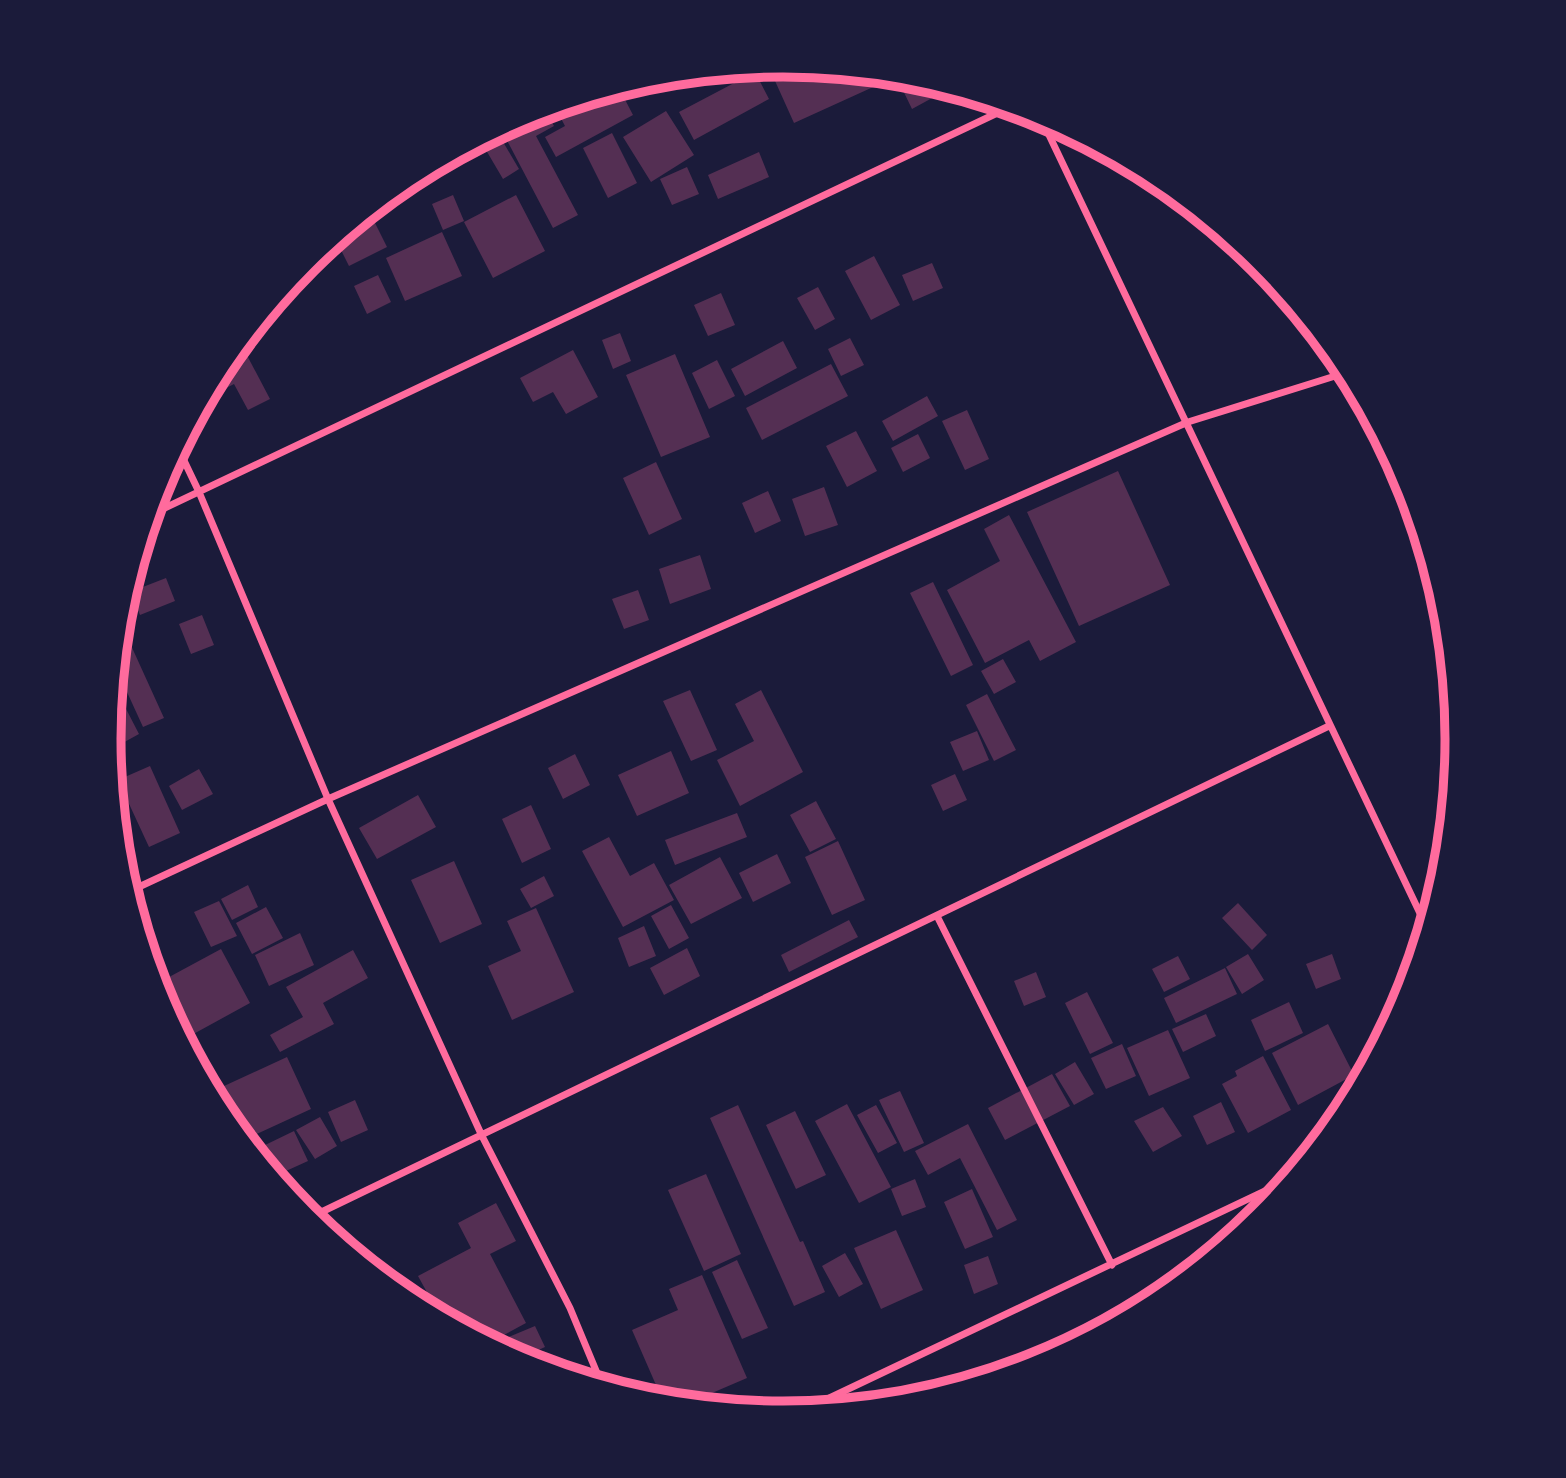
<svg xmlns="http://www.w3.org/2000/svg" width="1566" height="1478" font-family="'Work Sans',sans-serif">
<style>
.building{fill:#542f53}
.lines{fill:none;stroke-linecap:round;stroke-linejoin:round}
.minor{stroke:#ff6b9d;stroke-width:7}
.rim{fill:none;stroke:#ff6b9d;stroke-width:9}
</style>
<rect width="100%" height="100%" fill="#1b1b3a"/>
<path class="building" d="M 787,65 L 877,74 L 882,83 L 794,123 L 771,72 Z
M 731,70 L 702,83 L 698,73 Z
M 755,72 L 769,99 L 694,140 L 679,112 Z
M 896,76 L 926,81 L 934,97 L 912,109 Z
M 619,88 L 633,115 L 556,157 L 545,137 L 565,126 L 555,107 Z
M 545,110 L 554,126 L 536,136 L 578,215 L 553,228 L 501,129 L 525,116 Z
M 666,111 L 694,155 L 651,182 L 623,137 Z
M 612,133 L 637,183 L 608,198 L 583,148 Z
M 499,135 L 519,169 L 503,179 L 483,145 Z
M 759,152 L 769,177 L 718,199 L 708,175 Z
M 687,167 L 699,194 L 672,205 L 660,179 Z
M 453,195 L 464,221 L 443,230 L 432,204 Z
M 516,195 L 545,251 L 493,278 L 464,222 Z
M 372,217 L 387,247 L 349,266 L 335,238 Z
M 442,232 L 462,276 L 405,301 L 386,258 Z
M 874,256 L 900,305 L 871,320 L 845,271 Z
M 932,263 L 943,288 L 913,301 L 902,275 Z
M 378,275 L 391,302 L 367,314 L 354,286 Z
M 818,287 L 835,319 L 815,330 L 797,298 Z
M 721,293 L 735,325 L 708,336 L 694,305 Z
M 620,333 L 631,361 L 613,369 L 602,340 Z
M 850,338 L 864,365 L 841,376 L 828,349 Z
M 783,341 L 797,368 L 745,396 L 731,369 Z
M 240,342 L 270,399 L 248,410 L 234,384 L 203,400 L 223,364 Z
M 573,350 L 598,397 L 566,414 L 553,392 L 533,402 L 520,378 Z
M 675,354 L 710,437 L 661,457 L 626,375 Z
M 717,360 L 735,396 L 709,409 L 692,373 Z
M 831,364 L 848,396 L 762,440 L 746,408 Z
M 927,396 L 938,416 L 893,441 L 882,421 Z
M 967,410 L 989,459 L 965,470 L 942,421 Z
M 856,431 L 877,471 L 847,487 L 826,446 Z
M 918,434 L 930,458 L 903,472 L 891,448 Z
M 656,462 L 682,519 L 649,535 L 623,478 Z
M 1118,471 L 1170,585 L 1079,626 L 1027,512 Z
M 824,487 L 838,525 L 805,536 L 792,499 Z
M 768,491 L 781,521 L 755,533 L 742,503 Z
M 1009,515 L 1076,642 L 1040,661 L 1029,640 L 985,663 L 947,590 L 1000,561 L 984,529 Z
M 700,555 L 711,589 L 670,604 L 659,569 Z
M 166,578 L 175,601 L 140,615 L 130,592 Z
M 933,582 L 973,665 L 951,676 L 910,593 Z
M 638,590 L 649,620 L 624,629 L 612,599 Z
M 202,615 L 214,645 L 191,654 L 179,624 Z
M 129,641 L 164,718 L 143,727 L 116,668 L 118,647 Z
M 1003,659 L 1016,682 L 994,694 L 981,671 Z
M 690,690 L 717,750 L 691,761 L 663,701 Z
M 761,690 L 803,772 L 740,806 L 717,760 L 754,741 L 735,704 Z
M 987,694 L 1016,750 L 994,761 L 966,705 Z
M 124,705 L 139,734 L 110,750 L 111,712 Z
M 977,731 L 989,760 L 963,771 L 950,742 Z
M 671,751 L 689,793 L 637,816 L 618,775 Z
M 575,754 L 590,785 L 563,799 L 548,768 Z
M 150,766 L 180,833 L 149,847 L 118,780 Z
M 199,769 L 213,794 L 182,810 L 169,786 Z
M 955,774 L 967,800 L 943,811 L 931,785 Z
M 418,795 L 436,827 L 377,859 L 359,828 Z
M 816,801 L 836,839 L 810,852 L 790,815 Z
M 531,805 L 551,849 L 522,863 L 502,819 Z
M 737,813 L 747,837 L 675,865 L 665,840 Z
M 609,837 L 630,876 L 654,863 L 674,900 L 623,927 L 582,851 Z
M 838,841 L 865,900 L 832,915 L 805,857 Z
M 777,854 L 791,883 L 753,902 L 739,873 Z
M 720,857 L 742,898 L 691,924 L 669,885 Z
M 454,861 L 482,924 L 440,943 L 411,880 Z
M 544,876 L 554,896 L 531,908 L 520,889 Z
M 248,885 L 258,907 L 232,920 L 221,899 Z
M 219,901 L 237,936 L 211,947 L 194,912 Z
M 1238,903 L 1267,935 L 1252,950 L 1222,918 Z
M 671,905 L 689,938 L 669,949 L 651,916 Z
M 266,907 L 283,938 L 252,954 L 236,923 Z
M 536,908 L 574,992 L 512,1020 L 488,966 L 521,951 L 507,921 Z
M 849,920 L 858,937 L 789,972 L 781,955 Z
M 644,926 L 656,956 L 629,967 L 618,938 Z
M 300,933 L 314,965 L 269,986 L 255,955 Z
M 687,948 L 700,976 L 664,995 L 650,968 Z
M 221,949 L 250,1003 L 188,1037 L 158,983 Z
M 353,950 L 368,978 L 323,1003 L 334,1024 L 280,1052 L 270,1035 L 303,1017 L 286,987 Z
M 1248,954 L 1264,980 L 1242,994 L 1226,967 Z
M 1332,954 L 1341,979 L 1316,989 L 1306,964 Z
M 1178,956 L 1190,979 L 1164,992 L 1152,969 Z
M 1225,968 L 1237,994 L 1176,1023 L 1164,998 Z
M 1036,972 L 1046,997 L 1024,1006 L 1014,981 Z
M 1087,992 L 1113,1043 L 1090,1054 L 1065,1003 Z
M 1289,1002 L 1303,1033 L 1265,1051 L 1251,1020 Z
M 1206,1014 L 1216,1036 L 1183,1052 L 1172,1029 Z
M 1328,1024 L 1354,1075 L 1298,1105 L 1272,1053 Z
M 1168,1030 L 1190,1078 L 1149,1096 L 1127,1048 Z
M 1122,1044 L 1136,1076 L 1106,1089 L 1091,1058 Z
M 1263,1056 L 1291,1110 L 1248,1133 L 1222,1084 L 1237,1076 L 1235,1071 Z
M 287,1057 L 311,1109 L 244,1140 L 222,1113 L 211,1092 Z
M 1075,1062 L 1094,1094 L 1074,1105 L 1055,1074 Z
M 1052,1074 L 1070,1106 L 1005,1140 L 988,1108 Z
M 900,1091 L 924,1143 L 904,1152 L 879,1100 Z
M 355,1100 L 368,1130 L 341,1142 L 328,1112 Z
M 1221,1102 L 1235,1132 L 1207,1145 L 1193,1116 Z
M 847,1104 L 891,1187 L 859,1203 L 815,1121 Z
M 738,1105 L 800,1242 L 803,1241 L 825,1292 L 794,1306 L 710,1118 Z
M 876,1105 L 897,1143 L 878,1153 L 857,1115 Z
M 1163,1107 L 1182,1136 L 1153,1152 L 1134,1121 Z
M 795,1111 L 826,1175 L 796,1189 L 766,1125 Z
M 320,1117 L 337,1146 L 315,1159 L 296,1130 Z
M 968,1124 L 1017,1220 L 997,1230 L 960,1158 L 928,1175 L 915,1151 Z
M 294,1131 L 308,1161 L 275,1176 L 261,1147 Z
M 706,1174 L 741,1254 L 704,1271 L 668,1190 Z
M 915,1179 L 926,1207 L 902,1216 L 891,1189 Z
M 972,1189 L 993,1237 L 965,1249 L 944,1202 Z
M 496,1203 L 516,1241 L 490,1254 L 526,1323 L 489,1343 L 440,1316 L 418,1276 L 471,1248 L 458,1223 Z
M 896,1230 L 923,1290 L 881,1309 L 854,1248 Z
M 845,1253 L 863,1284 L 839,1297 L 822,1266 Z
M 988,1256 L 998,1284 L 974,1294 L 964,1265 Z
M 737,1260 L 768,1328 L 742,1339 L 712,1272 Z
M 702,1275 L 747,1378 L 691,1402 L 692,1404 L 663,1401 L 632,1330 L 678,1310 L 669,1289 Z
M 535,1326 L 545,1347 L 519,1359 L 492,1344 Z"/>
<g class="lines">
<path class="minor" d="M 1040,116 C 1170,386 1296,658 1427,928
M 178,448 L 199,492 L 328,799 L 482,1136 L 570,1308 L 602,1385
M 150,515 L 1010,107
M 128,892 L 328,799 L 1188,422 L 1348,372
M 937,916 L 1112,1265
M 309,1218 L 1329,726
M 802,1411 L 1290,1179"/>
</g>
<path d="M0 0H1566V1478H0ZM121 739a662 662 0 1 1 1324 0a662 662 0 1 1-1324 0Z" fill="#1b1b3a" fill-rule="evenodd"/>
<path class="rim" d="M121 739a662 662 0 1 1 1324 0a662 662 0 1 1-1324 0Z"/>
</svg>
